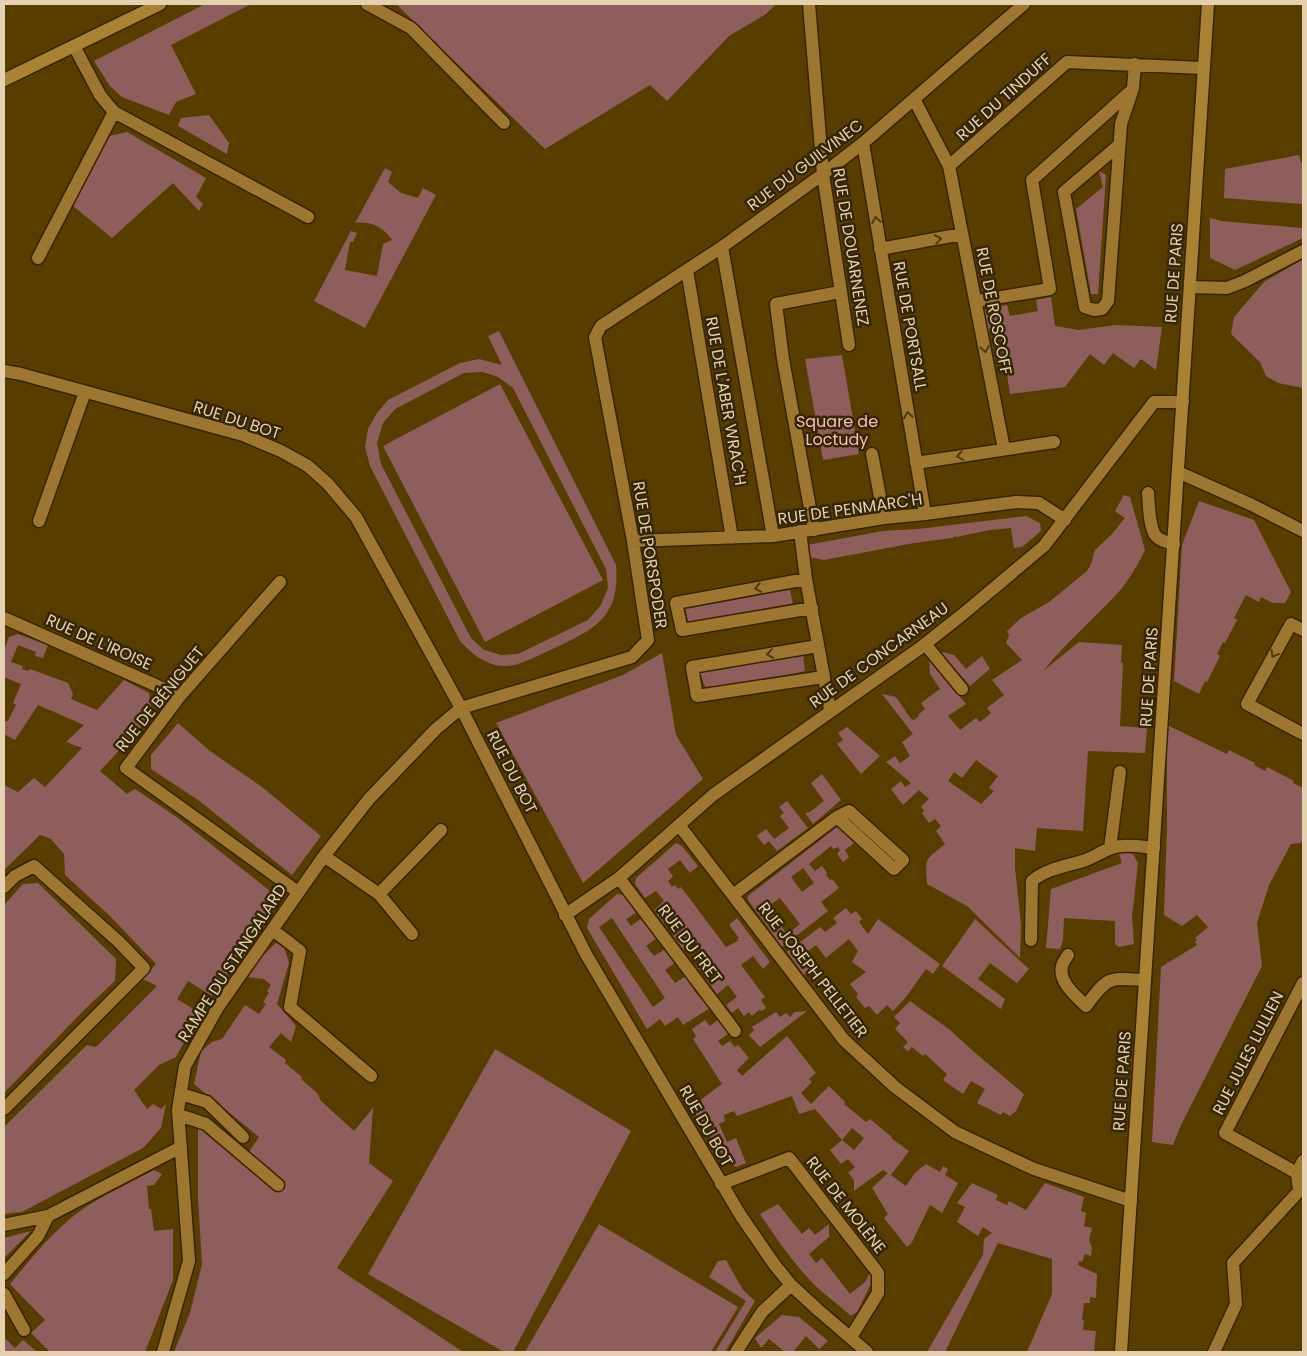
<svg xmlns="http://www.w3.org/2000/svg" width="1307" height="1356" font-family="Poppins,sans-serif">
<style>
.green{fill:#8e5e5d;fill-rule:evenodd}
.lines{fill:none;stroke-linecap:round;stroke-linejoin:round}
.minor-casing{stroke:#382500;stroke-width:15}
.major-casing{stroke:#382500;stroke-width:15}
.minor{stroke:#9d772f;stroke-width:12}
.major{stroke:#aa8234;stroke-width:12}
.oneway{stroke:#4f3a11}
.labels{text-anchor:middle;dominant-baseline:central;stroke-width:5;stroke-linejoin:round;paint-order:stroke}
.street-label{font-size:16px;fill:#e5d1b0;stroke:#352607}
.park-label{font-size:16px;fill:#fabbb9;stroke:#352607}
</style>
<rect width="100%" height="100%" fill="#583d00"/>
<path class="green" d="M 205,4 L 251,4 L 171,45 L 196,94 L 176,102 L 169,115 L 122,97 L 110,86 L 94,61 Z
M 396,4 L 776,4 L 766,14 L 729,36 L 667,101 L 650,85 L 545,149 Z
M 209,115 L 229,143 L 227,154 L 178,126 L 181,118 Z
M 127,132 L 206,178 L 196,197 L 203,204 L 199,211 L 173,183 L 112,238 L 73,206 L 109,136 Z
M 1299,155 L 1301,163 L 1303,163 L 1303,204 L 1224,198 L 1225,169 Z
M 385,168 L 392,172 L 388,182 L 401,193 L 418,198 L 423,188 L 436,195 L 365,328 L 314,301 L 351,231 L 357,233 L 353,242 L 350,242 L 345,270 L 377,276 L 383,244 L 392,240 C 383,227 371,221 355,223 Z
M 1099,171 L 1106,175 L 1098,294 L 1091,294 L 1076,209 L 1103,187 Z
M 1210,218 L 1221,221 L 1302,228 L 1303,223 L 1303,238 L 1235,270 L 1210,258 Z
M 1303,259 L 1303,388 L 1278,383 L 1266,376 L 1260,362 L 1231,334 L 1234,317 L 1264,282 Z
M 1051,297 L 1055,326 L 1079,330 L 1116,325 L 1162,327 L 1156,370 L 1141,359 L 1134,368 L 1113,353 L 1104,365 L 1090,354 L 1065,387 L 1010,394 L 1000,330 L 986,332 L 983,312 L 986,309 L 1007,305 L 1010,316 L 1038,311 L 1036,300 Z
M 499,331 L 616,565 C 621,621 590,631 546,652 C 533,658 517,667 502,666 C 485,665 471,653 460,641 L 370,466 L 365,447 L 368,429 L 377,413 L 388,400 L 460,363 L 479,359 L 502,365 L 488,336 ZM 483,372 L 498,377 L 513,388 L 606,569 L 608,588 L 601,605 L 588,620 L 518,654 L 501,655 L 484,650 L 471,638 L 381,464 L 377,443 L 383,423 L 395,409 L 464,373 Z
M 842,355 L 859,454 L 823,460 L 805,359 Z
M 500,384 L 603,580 L 485,642 L 383,446 Z
M 1124,495 L 1130,497 L 1145,550 C 1137,567 1126,585 1113,598 C 1089,623 1064,645 1043,671 L 1079,642 L 1122,645 L 1121,662 L 1123,663 L 1120,726 L 1147,728 L 1145,753 L 1088,751 L 1083,831 L 1037,828 L 1035,851 L 1015,848 L 1015,868 L 1021,925 L 1020,958 L 967,906 L 927,884 C 925,856 925,861 945,844 L 936,831 L 941,826 L 935,819 L 929,823 L 922,813 L 924,811 L 921,806 L 929,799 L 919,790 L 903,805 L 891,789 L 901,781 L 905,787 L 911,783 L 886,762 L 895,756 L 900,763 L 910,756 L 902,742 L 913,734 L 882,694 L 896,697 L 911,719 L 914,720 L 918,717 L 919,714 L 925,709 L 921,703 L 940,689 L 930,674 L 929,660 L 966,704 L 948,716 L 960,730 L 976,718 L 980,722 L 991,713 L 987,708 L 1004,695 L 992,680 L 1022,660 L 1006,643 L 1009,635 L 1007,631 L 1021,618 L 1049,602 L 1087,571 L 1091,564 L 1095,550 L 1112,534 L 1125,518 L 1115,511 ZM 976,760 L 998,776 L 989,788 L 994,791 L 981,804 L 948,781 L 954,772 L 962,778 Z
M 1199,501 L 1254,520 L 1291,592 L 1285,603 L 1273,603 L 1261,597 L 1259,602 L 1246,595 L 1234,618 L 1237,620 L 1225,643 L 1223,642 L 1217,654 L 1220,656 L 1207,682 L 1205,681 L 1199,694 L 1174,681 L 1182,545 Z
M 1026,516 L 1040,523 L 1041,531 L 1022,547 L 1014,548 L 1011,528 L 990,530 L 956,537 L 956,536 L 952,538 L 914,543 L 824,560 L 809,557 L 807,545 L 883,531 L 918,529 Z
M 790,590 L 793,604 L 688,622 L 685,605 Z
M 18,634 L 48,645 L 43,658 L 35,656 L 36,652 L 18,645 L 11,662 L 23,666 L 22,669 L 28,671 L 30,669 L 68,683 L 73,694 L 71,699 L 97,710 L 124,680 L 149,693 L 152,715 L 100,771 L 127,794 L 135,789 L 178,818 L 270,891 L 271,908 L 249,945 L 212,996 L 188,981 L 177,999 L 200,1013 L 176,1057 L 159,1065 L 134,1090 L 147,1109 L 153,1104 L 161,1109 L 166,1104 L 161,1128 L 143,1148 L 22,1212 L 4,1214 L 4,1127 L 87,1045 L 96,1047 L 157,986 L 143,979 L 156,964 L 110,916 L 65,875 L 64,854 L 51,839 L 40,835 L 4,870 L 4,785 L 18,792 L 34,778 L 45,787 L 82,748 L 66,742 L 84,725 L 38,705 L 15,740 L 4,734 L 4,725 L 6,721 L 8,721 L 16,705 L 13,703 L 21,684 L 4,677 L 4,651 L 9,637 Z
M 939,651 L 954,655 L 966,669 L 982,656 L 990,669 L 970,686 Z
M 662,653 L 676,735 L 703,779 L 583,883 L 496,723 L 623,675 Z
M 803,654 L 805,671 L 789,675 L 707,691 L 698,669 Z
M 178,723 L 210,751 L 262,787 L 321,836 L 292,875 L 198,800 L 151,769 L 151,755 Z
M 1167,725 L 1227,754 L 1229,750 L 1255,763 L 1254,765 L 1265,771 L 1267,767 L 1294,781 L 1293,783 L 1303,788 L 1303,839 L 1301,843 L 1291,844 L 1269,885 L 1257,923 L 1262,966 L 1181,1125 L 1173,1145 L 1152,1142 L 1161,967 L 1197,945 L 1195,942 L 1197,940 L 1195,938 L 1208,927 L 1197,915 L 1182,926 L 1164,915 L 1167,827 Z
M 847,727 L 880,756 L 861,774 L 837,744 L 843,740 L 838,733 Z
M 822,774 L 841,800 L 813,824 L 805,813 L 810,812 L 824,801 L 811,783 Z
M 787,801 L 808,828 L 777,851 L 769,841 L 764,845 L 757,836 L 766,829 L 774,839 L 789,828 L 780,816 L 784,813 L 779,807 Z
M 837,827 L 842,830 L 854,843 L 845,850 L 849,857 L 843,862 L 837,854 L 840,850 L 838,847 L 833,849 L 831,846 L 809,864 L 815,871 L 822,866 L 827,873 L 826,875 L 830,880 L 832,879 L 839,888 L 821,902 L 828,911 L 782,947 L 748,900 L 748,896 ZM 803,868 L 814,883 L 802,892 L 791,877 ZM 780,898 L 800,924 L 787,934 L 767,907 Z
M 676,843 L 682,846 L 698,866 L 690,873 L 680,860 L 668,869 L 673,877 L 668,881 L 672,887 L 675,885 L 678,889 L 681,887 L 726,947 L 738,941 L 737,939 L 739,938 L 729,925 L 737,918 L 770,962 L 763,969 L 753,956 L 741,965 L 765,997 L 761,1000 L 766,1008 L 762,1011 L 759,1010 L 752,1016 L 749,1012 L 744,1016 L 738,1008 L 732,1013 L 726,1005 L 737,997 L 728,985 L 717,994 L 696,965 L 705,959 L 702,955 L 704,953 L 696,942 L 684,950 L 673,936 L 685,927 L 677,915 L 664,924 L 654,910 L 664,901 L 656,891 L 645,898 L 635,884 L 636,878 Z
M 1118,851 L 1133,854 L 1138,863 L 1132,917 L 1134,944 L 1119,947 L 1115,944 L 1115,921 L 1064,918 L 1063,940 L 1060,949 L 1046,948 L 1051,889 L 1122,863 Z
M 38,883 L 116,959 L 115,981 L 84,1010 L 4,1093 L 4,905 L 23,884 Z
M 617,894 L 623,895 L 637,912 L 626,919 L 631,926 L 642,918 L 657,938 L 646,946 L 654,956 L 665,949 L 676,962 L 665,970 L 675,983 L 686,976 L 696,993 L 710,1008 L 683,1025 L 678,1017 L 665,1026 L 660,1019 L 647,1029 L 587,928 L 589,919 ZM 612,918 L 665,998 L 653,1007 L 599,927 Z
M 846,908 L 851,914 L 856,911 L 862,919 L 859,922 L 868,934 L 878,919 L 940,964 L 933,974 L 926,969 L 906,997 L 893,1011 L 887,1005 L 877,1015 L 869,1006 L 865,1008 L 856,997 L 858,994 L 850,984 L 866,972 L 852,962 L 858,951 L 849,939 L 826,958 L 816,945 L 803,955 L 813,968 L 804,975 L 787,952 L 820,927 L 825,932 L 837,923 L 833,918 Z
M 975,919 L 1029,969 L 1017,983 L 990,963 L 978,979 L 1005,999 L 1001,1009 L 942,966 Z
M 276,943 L 284,947 L 289,963 L 277,1004 L 296,1026 L 291,1042 L 281,1033 L 269,1047 L 286,1060 L 285,1063 L 302,1077 L 301,1079 L 317,1093 L 321,1101 L 354,1131 L 373,1108 L 369,1163 L 393,1181 L 337,1268 L 463,1352 L 174,1352 L 190,1313 L 202,1264 L 198,1199 L 198,1127 L 263,1181 L 266,1167 L 249,1152 L 259,1137 L 194,1084 L 201,1051 L 212,1042 L 222,1039 L 245,1005 L 259,1014 L 266,1004 L 263,1002 L 269,993 L 267,991 L 271,985 L 264,979 L 246,977 L 258,960 Z
M 910,1001 L 950,1030 L 973,1051 L 1024,1094 L 1016,1111 L 1010,1116 L 1003,1112 L 1001,1115 L 977,1103 L 985,1089 L 971,1081 L 963,1094 L 943,1080 L 947,1074 L 925,1054 L 923,1056 L 912,1047 L 908,1051 L 903,1047 L 908,1042 L 895,1029 L 900,1023 L 894,1017 Z
M 807,1011 L 760,1047 L 749,1035 L 754,1030 L 752,1027 L 776,1012 L 780,1017 L 786,1013 L 790,1017 L 795,1012 Z
M 719,1019 L 729,1033 L 718,1041 L 722,1046 L 730,1041 L 735,1047 L 738,1045 L 749,1058 L 737,1070 L 742,1076 L 787,1036 L 816,1073 L 809,1079 L 812,1082 L 801,1093 L 811,1104 L 829,1086 L 845,1102 L 844,1104 L 866,1122 L 870,1119 L 892,1137 L 891,1138 L 909,1151 L 891,1175 L 906,1186 L 915,1173 L 926,1164 L 940,1172 L 943,1166 L 948,1169 L 945,1175 L 958,1183 L 942,1213 L 930,1205 L 911,1244 L 907,1247 L 884,1218 L 888,1214 C 882,1205 878,1197 872,1188 L 888,1173 L 883,1170 L 854,1191 L 854,1180 L 848,1173 L 855,1167 L 848,1159 L 841,1164 L 830,1150 L 842,1140 L 815,1109 L 799,1114 L 792,1096 L 737,1116 L 734,1111 L 724,1115 L 725,1121 L 719,1124 L 727,1142 L 736,1138 L 746,1163 L 736,1167 L 726,1160 L 691,1107 L 722,1084 L 693,1039 L 696,1036 L 692,1029 L 705,1020 L 710,1026 ZM 852,1128 L 864,1138 L 854,1150 L 842,1140 Z
M 495,1049 L 631,1131 L 513,1352 L 504,1352 L 368,1274 Z
M 154,1170 L 162,1174 L 154,1185 L 147,1186 L 149,1209 L 151,1209 L 154,1231 L 173,1229 L 173,1280 L 145,1352 L 50,1352 L 31,1333 L 45,1320 L 10,1284 C 34,1255 59,1223 92,1203 C 112,1191 133,1181 154,1170 Z
M 972,1183 L 998,1195 L 996,1200 L 1007,1205 L 1009,1201 L 1026,1210 L 1045,1183 L 1084,1197 L 1081,1211 L 1086,1213 L 1084,1226 L 1092,1228 L 1089,1240 L 1092,1248 L 1091,1256 L 1085,1254 L 1082,1262 L 1079,1261 L 1078,1265 L 1097,1274 L 1096,1298 L 1090,1297 L 1090,1303 L 1084,1303 L 1082,1320 L 1084,1320 L 1083,1329 L 1084,1330 L 1096,1331 L 1094,1352 L 1027,1352 L 1052,1294 L 1052,1259 L 998,1243 L 945,1352 L 927,1352 L 983,1255 L 984,1239 L 992,1233 L 983,1227 L 978,1236 L 957,1222 L 965,1207 L 957,1203 Z
M 778,1204 L 802,1234 L 809,1228 L 815,1235 L 829,1224 L 829,1237 L 809,1254 L 816,1263 L 822,1258 L 850,1294 L 865,1282 L 870,1273 L 872,1282 L 857,1312 L 851,1316 C 841,1307 831,1299 821,1291 C 797,1269 778,1241 760,1214 Z
M 599,1224 L 738,1307 L 711,1352 L 525,1352 Z
M 31,1231 L 4,1258 L 4,1238 Z
M 726,1260 L 743,1290 L 755,1301 L 725,1352 L 715,1352 L 746,1301 L 709,1277 L 718,1261 Z
M 782,1315 L 799,1317 L 828,1341 L 819,1349 L 806,1336 L 793,1352 L 785,1352 L 769,1339 L 761,1348 L 755,1338 Z
M 4,1337 L 15,1348 L 23,1340 L 37,1352 L 4,1352 Z"/>
<g class="lines">
<g class="minor-casing">
<path id="minor" d="M 367,4 L 411,28 L 504,123
M 809,4 L 823,174 L 849,345
M 74,46 L 100,95 L 114,112 L 308,217
M 914,99 L 949,166 L 1004,449
M 863,143 L 925,514
M 1119,145 L 1064,192 L 1085,307 L 1094,310 L 1102,309 L 1108,301 L 1121,124 L 1133,88 L 1135,64
M 949,166 L 1067,62 L 1203,68
M 722,247 L 773,536
M 880,249 L 962,234
M 38,258 L 114,112
M 687,270 L 732,538
M 1190,287 L 1227,288 L 1245,281 L 1303,251
M 977,301 L 1050,289 L 1032,180 L 1132,90
M 4,371 L 21,374 L 243,435 L 281,451 L 308,466 L 328,484 L 356,517 L 461,708 L 587,956 L 741,1216 L 774,1264 L 791,1285 L 817,1309 L 867,1352
M 872,454 L 884,518
M 916,463 L 1054,442
M 1178,472 L 1252,505 L 1303,531
M 1148,493 C 1149,504 1149,528 1156,536 C 1160,541 1167,542 1174,544
M 39,521 L 85,392
M 814,530 L 783,359 L 776,304 L 840,292
M 800,531 L 806,579 L 830,710
M 633,541 L 773,536 L 884,518 L 925,514 L 1016,502 L 1039,503 L 1065,520
M 806,579 L 676,603 L 682,630 L 812,608
M 280,582 L 180,696 L 126,768 L 298,892
M 4,618 L 180,696
M 1303,630 L 1291,624 L 1247,704 L 1303,734
M 925,644 L 962,689
M 818,646 L 692,667 L 697,696 L 823,677
M 679,825 L 844,1040 L 895,1087 L 955,1132 L 1034,1169 L 1131,1201
M 1110,848 L 1120,772
M 324,856 L 379,894 L 441,830
M 619,878 L 735,1031
M 4,887 L 15,876 L 34,866 L 119,942 L 144,968 L 4,1109
M 379,894 L 412,934
M 733,895 L 837,817 L 849,811 L 903,860 L 894,869 L 837,817
M 565,915 L 619,878 L 713,795 L 920,648 L 963,614 L 1044,546 L 1154,402 L 1183,402
M 273,930 L 300,951 L 290,1007 L 371,1076
M 1031,940 L 1032,881 C 1047,868 1068,866 1086,860 C 1099,855 1109,846 1122,846 C 1133,845 1144,847 1154,848
M 1068,955 C 1066,958 1063,962 1062,966 C 1058,982 1076,996 1086,1006 C 1109,976 1107,978 1145,980
M 1303,983 L 1225,1133 L 1297,1173 L 1303,1161
M 181,1094 L 207,1102 L 243,1137
M 179,1115 L 206,1124 L 278,1185
M 721,1184 L 789,1158 L 878,1273 L 878,1293 L 851,1337
M 4,1225 L 48,1216 L 181,1147
M 4,1274 L 38,1236 L 48,1216
M 4,1294 L 24,1330
M 163,1352 L 189,1261 L 178,1110 L 185,1066 L 218,1007 L 324,856 L 369,799 L 436,729 L 461,708 L 632,657 L 648,640 L 633,541 L 595,337 L 601,326 L 722,247 L 823,174 L 863,143 L 1024,4
M 736,1352 L 762,1312 L 791,1285
M 1214,1352 L 1236,1304 L 1233,1263 L 1299,1191 L 1297,1173"/>
</g>
<g class="major-casing">
<path id="major" d="M 4,80 L 160,4
M 1121,1352 L 1208,4"/>
</g>
<use href="#minor" class="minor"/>
<use href="#major" class="major"/>
</g>
<defs><path id="oneway-chevron" d="M-2-3.5L2.5 0L-2 3.5" fill="none" stroke-width="1.6" stroke-linecap="round" stroke-linejoin="round" transform="scale(1.25)"/></defs>
<g class="oneway">
<use href="#oneway-chevron" transform="translate(876 220) rotate(-100)"/>
<use href="#oneway-chevron" transform="translate(938 239) rotate(-10)"/>
<use href="#oneway-chevron" transform="translate(985 349) rotate(80)"/>
<use href="#oneway-chevron" transform="translate(908 415) rotate(-100)"/>
<use href="#oneway-chevron" transform="translate(960 456) rotate(171)"/>
<use href="#oneway-chevron" transform="translate(758 588) rotate(169)"/>
<use href="#oneway-chevron" transform="translate(770 654) rotate(171)"/>
<use href="#oneway-chevron" transform="translate(1274 654) rotate(119)"/>
</g>
<g class="labels">
<g class="street-label">
<text transform="translate(1004 97) rotate(-42)">RUE DU TINDUFF</text>
<text transform="translate(805 165) rotate(-37)">RUE DU GUILVINEC</text>
<text transform="translate(851 247) rotate(81)">RUE DE DOUARNENEZ</text>
<text transform="translate(1174 273) rotate(-86)">RUE DE PARIS</text>
<text transform="translate(994 311) rotate(79)">RUE DE ROSCOFF</text>
<text transform="translate(910 326) rotate(80)">RUE DE PORTSALL</text>
<text transform="translate(726 401) rotate(80)">RUE DE L'ABER WRAC'H</text>
<text transform="translate(237 420) rotate(18)">RUE DU BOT</text>
<text transform="translate(850 509) rotate(-8)">RUE DE PENMARC'H</text>
<text transform="translate(650 555) rotate(81)">RUE DE PORSPODER</text>
<text transform="translate(99 642) rotate(24)">RUE DE L'IROISE</text>
<text transform="translate(879 655) rotate(-36)">RUE DE CONCARNEAU</text>
<text transform="translate(1149 677) rotate(-86)">RUE DE PARIS</text>
<text transform="translate(160 699) rotate(-51)">RUE DE BÉNIGUET</text>
<text transform="translate(512 772) rotate(63)">RUE DU BOT</text>
<text transform="translate(690 944) rotate(53)">RUE DU FRET</text>
<text transform="translate(232 963) rotate(-57)">RAMPE DU STANGALARD</text>
<text transform="translate(813 970) rotate(52)">RUE JOSEPH PELLETIER</text>
<text transform="translate(1248 1053) rotate(-63)">RUE JULES LULLIEN</text>
<text transform="translate(1122 1081) rotate(-86)">RUE DE PARIS</text>
<text transform="translate(706 1126) rotate(60)">RUE DU BOT</text>
<text transform="translate(846 1205) rotate(52)">RUE DE MOLÈNE</text>
</g>
<g class="park-label">
<text x="837" y="421">Square de<tspan x="837" dy="18">Loctudy</tspan></text>
</g>
</g>
<rect width="1307" height="1356" fill="none" stroke="#e5d1b0" stroke-width="10"/>
</svg>
